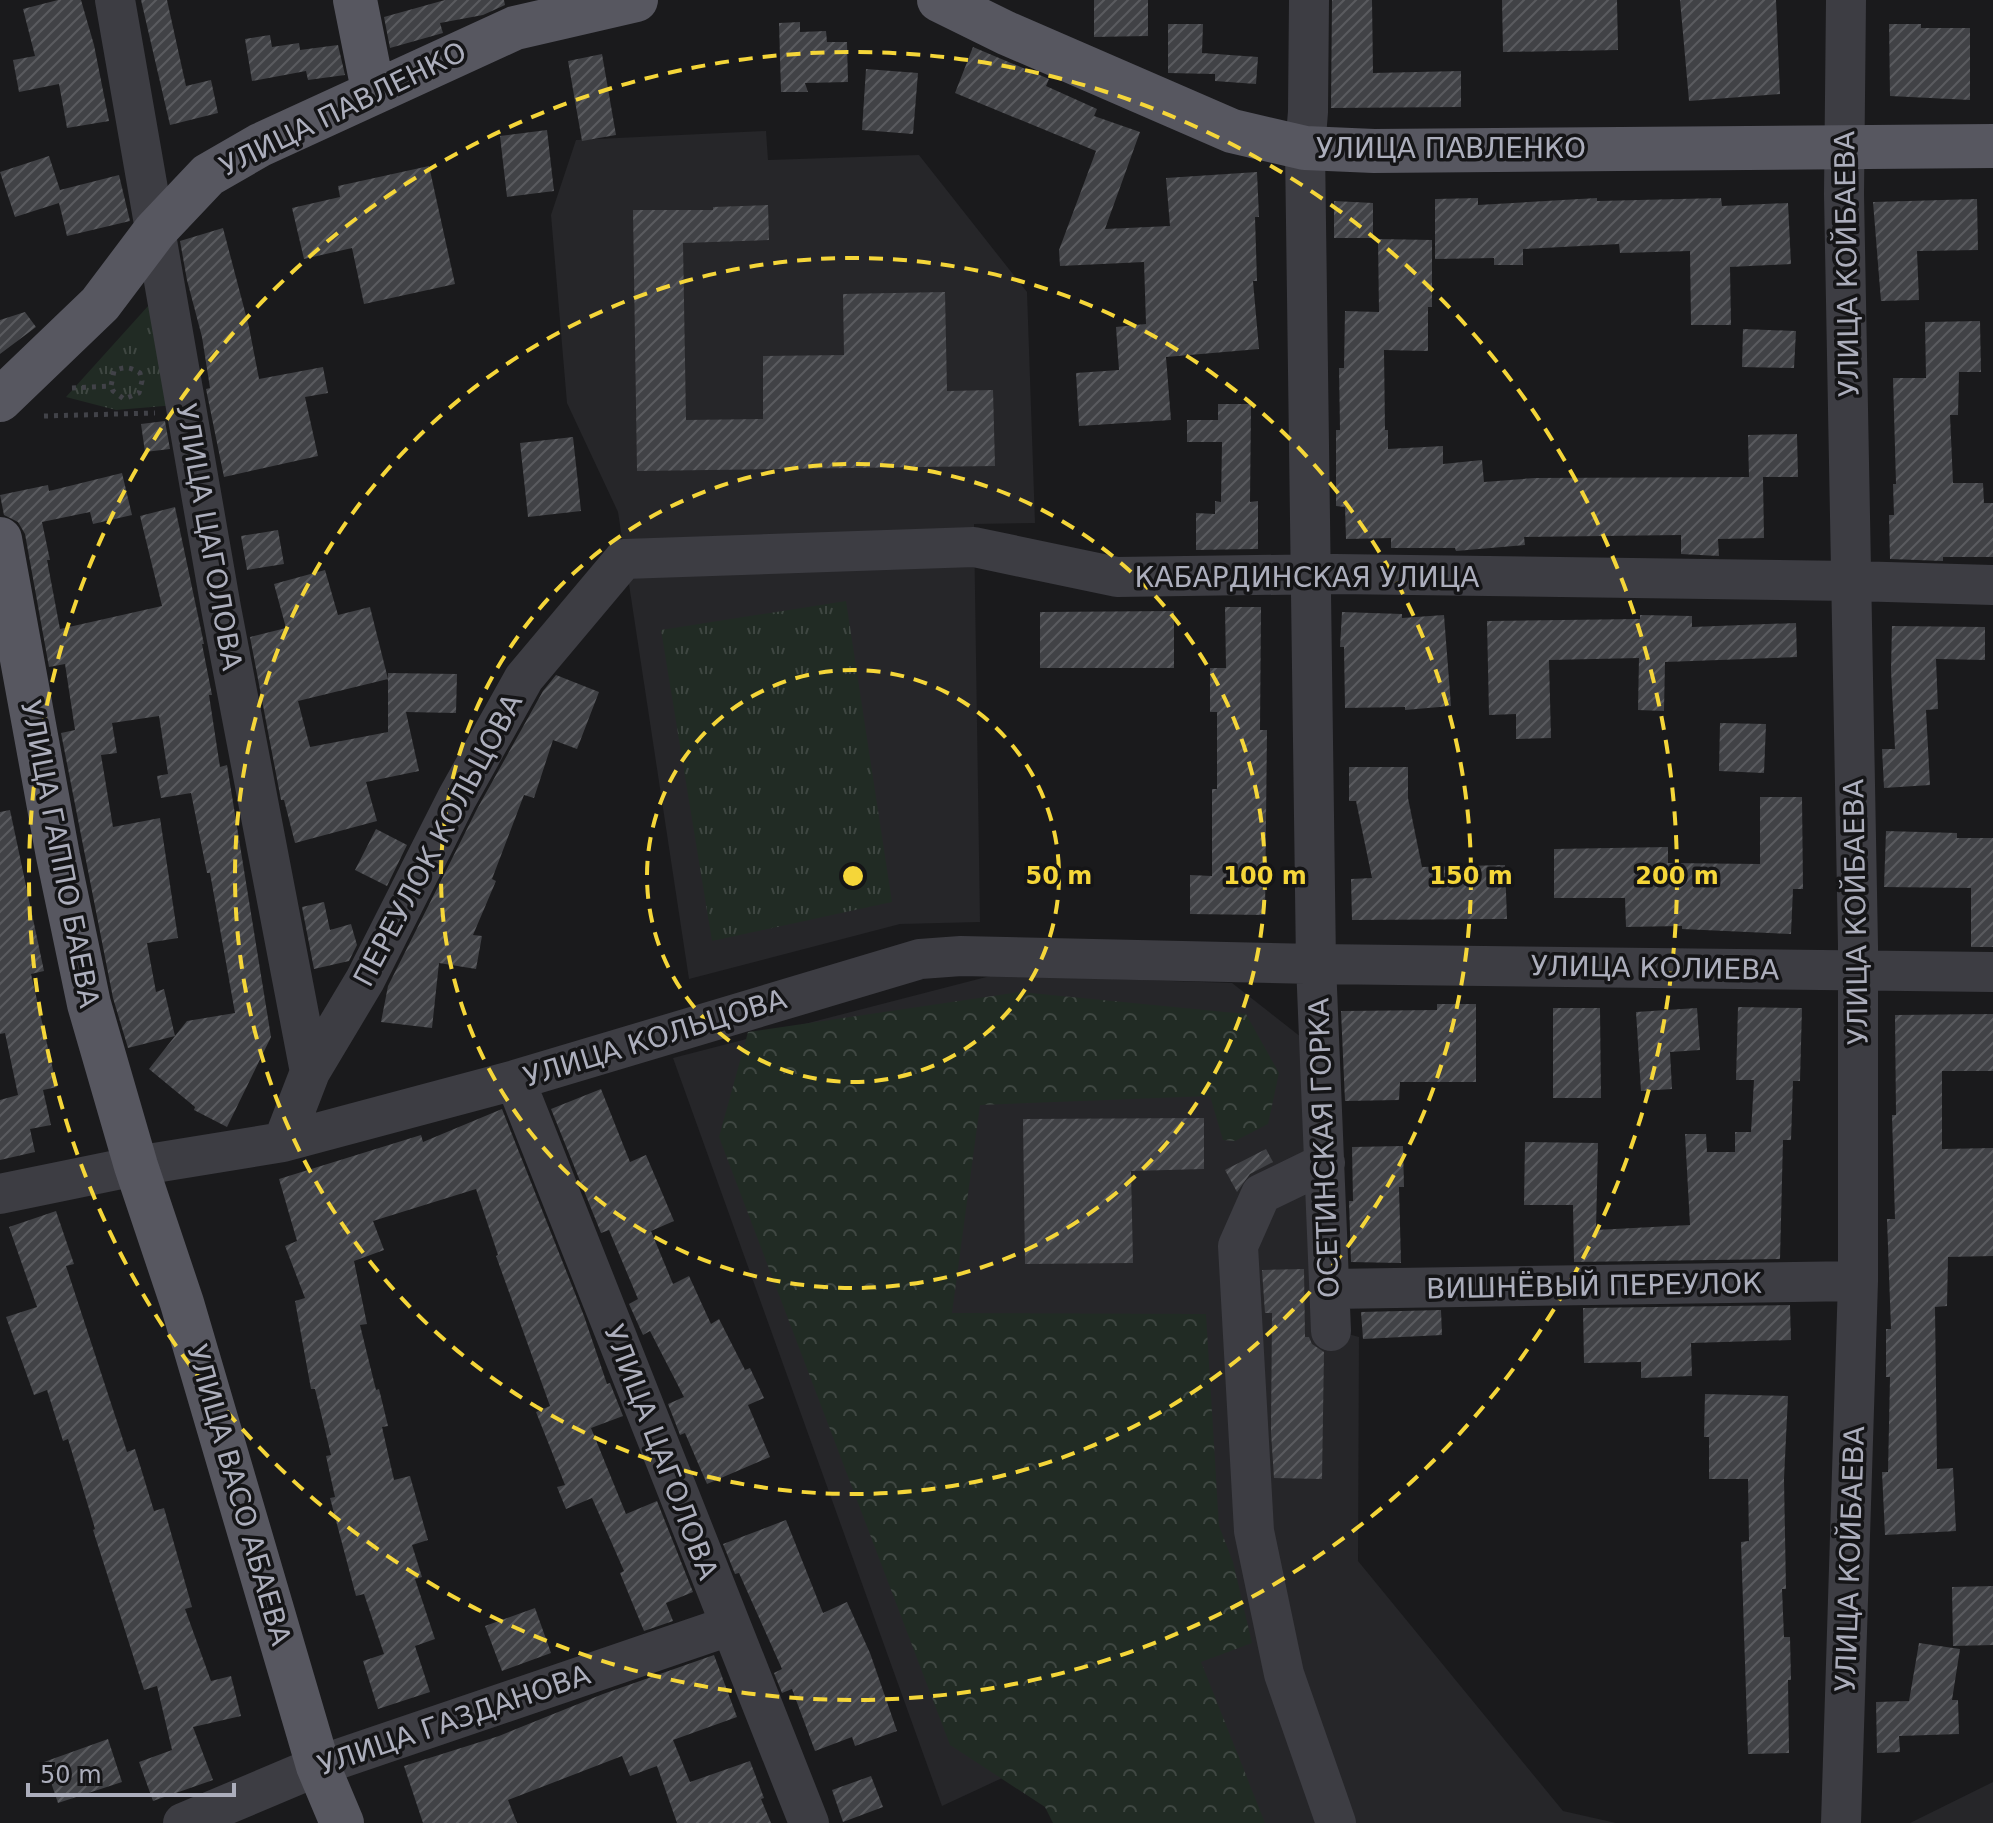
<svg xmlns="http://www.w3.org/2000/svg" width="1993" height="1823" font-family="'DejaVu Sans',sans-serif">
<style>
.built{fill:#262629}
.grass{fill:url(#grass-tufts)}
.forest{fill:url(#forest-crowns)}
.building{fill:url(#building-hatch);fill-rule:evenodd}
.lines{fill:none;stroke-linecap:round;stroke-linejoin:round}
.path{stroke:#414248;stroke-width:5;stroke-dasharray:4 6;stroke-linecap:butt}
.minor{stroke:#3d3d43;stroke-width:40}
.major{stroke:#575760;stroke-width:44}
.ring{fill:none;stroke:#f5d639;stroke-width:4;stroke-dasharray:14 10}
.labels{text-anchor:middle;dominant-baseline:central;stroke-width:7;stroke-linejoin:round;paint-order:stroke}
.street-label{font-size:28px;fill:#acaebc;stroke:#151517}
.centre{fill:#f5d639;stroke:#151517;stroke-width:4}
.ring-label{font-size:24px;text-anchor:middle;font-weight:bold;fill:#f5d639;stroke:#151517;stroke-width:7;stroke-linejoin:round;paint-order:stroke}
</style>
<defs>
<pattern id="grass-tufts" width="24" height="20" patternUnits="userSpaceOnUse" patternTransform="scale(2)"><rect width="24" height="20" fill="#212b24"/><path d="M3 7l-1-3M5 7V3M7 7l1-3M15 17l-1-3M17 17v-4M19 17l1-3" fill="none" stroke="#3f4742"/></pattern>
<pattern id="forest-crowns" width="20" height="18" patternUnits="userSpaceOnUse" patternTransform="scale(2)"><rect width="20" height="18" fill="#212b24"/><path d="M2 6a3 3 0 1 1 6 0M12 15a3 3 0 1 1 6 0" fill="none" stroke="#3f4742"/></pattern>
<pattern id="building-hatch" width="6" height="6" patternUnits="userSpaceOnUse" patternTransform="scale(2)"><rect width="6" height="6" fill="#414246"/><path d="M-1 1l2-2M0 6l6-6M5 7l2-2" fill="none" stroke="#5a5b5f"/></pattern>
</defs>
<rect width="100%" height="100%" fill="#1a1a1c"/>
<path class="built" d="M 766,131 L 768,160 L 919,155 L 1027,292 L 1035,523 L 974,524 L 980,922 L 900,924 L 689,979 L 618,512 L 567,403 L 551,215 L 576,140 Z
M 994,975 L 1232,983 L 1315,1048 L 1315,1325 L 1359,1337 L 1358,1561 L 1563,1811 L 1616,1823 L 1096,1823 L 1056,1753 L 942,1806 L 673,1058 Z
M 1993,1782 L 1993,1823 L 1910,1823 Z"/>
<path class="grass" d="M 149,305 L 176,405 L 116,410 L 66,397 Z
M 846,601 L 892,902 L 712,941 L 661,630 Z"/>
<path class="forest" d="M 1020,992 L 1246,1014 L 1279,1073 L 1268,1124 L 1235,1141 L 1223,1140 L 1210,1096 L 980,1105 L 952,1313 L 1206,1314 L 1219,1526 L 1233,1562 L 1252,1643 L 1201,1662 L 1265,1823 L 1053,1823 L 1045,1807 L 950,1745 L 719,1137 L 748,1032 Z"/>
<path class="building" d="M 58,0 L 81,0 L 94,45 L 109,121 L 67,128 L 59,84 L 19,92 L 13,60 L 35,56 L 23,9 Z
M 141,0 L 167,0 L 186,86 L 211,80 L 218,113 L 170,125 Z
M 445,0 L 504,0 L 505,5 L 483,15 L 440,23 L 443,33 L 390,48 L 384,17 Z
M 1094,0 L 1148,0 L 1148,36 L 1094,37 Z
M 1332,0 L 1372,0 L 1373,73 L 1461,71 L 1461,107 L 1331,108 Z
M 1502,0 L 1617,0 L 1618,50 L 1503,52 Z
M 1680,0 L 1776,0 L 1780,94 L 1689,101 Z
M 800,22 L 800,32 L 826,31 L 827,42 L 847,42 L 848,82 L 805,83 L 808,92 L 781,92 L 779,23 Z
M 1168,24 L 1203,24 L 1202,53 L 1258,57 L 1256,84 L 1215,81 L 1215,74 L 1168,73 Z
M 1889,24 L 1921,24 L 1921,28 L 1970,28 L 1970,100 L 1890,96 Z
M 270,35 L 272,47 L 299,43 L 300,50 L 338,45 L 345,75 L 308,80 L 306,71 L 252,81 L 245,39 Z
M 973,47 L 1049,79 L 1046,86 L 1097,109 L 1094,116 L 1140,132 L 1105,229 L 1170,226 L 1166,178 L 1257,172 L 1259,217 L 1255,217 L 1257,281 L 1253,281 L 1259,349 L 1166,357 L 1171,420 L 1079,426 L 1076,373 L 1119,370 L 1116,327 L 1146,324 L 1144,262 L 1060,266 L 1059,250 L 1096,151 L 955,93 Z
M 602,54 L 616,135 L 582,141 L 568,61 Z
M 866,69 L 918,73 L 913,134 L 862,130 Z
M 547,130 L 554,191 L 507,197 L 500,136 Z
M 49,156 L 60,190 L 119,175 L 130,221 L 67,236 L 59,203 L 15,217 L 0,172 Z
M 429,166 L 455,284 L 364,304 L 352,248 L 304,259 L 292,208 L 340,197 L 338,186 Z
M 1478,198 L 1478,205 L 1597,198 L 1597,201 L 1721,198 L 1722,206 L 1788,203 L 1791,264 L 1730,267 L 1731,325 L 1691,325 L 1690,251 L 1620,253 L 1619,244 L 1523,249 L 1523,265 L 1494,265 L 1494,258 L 1435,259 L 1435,199 Z
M 1977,199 L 1978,250 L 1917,251 L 1919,300 L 1881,301 L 1873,202 Z
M 1334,201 L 1373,203 L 1373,238 L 1334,238 Z
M 768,205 L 769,240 L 683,243 L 686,420 L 763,419 L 763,356 L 844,355 L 843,294 L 945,292 L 947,391 L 993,390 L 995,466 L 637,471 L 633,210 L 713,210 L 713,207 Z
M 223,228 L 249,327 L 259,379 L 323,367 L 328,393 L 305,397 L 318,456 L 224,477 L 206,389 L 210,388 L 202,337 L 187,280 L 180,241 Z
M 1378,239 L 1432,240 L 1432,307 L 1428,307 L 1428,351 L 1384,350 L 1385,430 L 1388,430 L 1388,449 L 1443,446 L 1443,464 L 1482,460 L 1484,482 L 1535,478 L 1749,477 L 1748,435 L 1797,434 L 1798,477 L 1763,477 L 1764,538 L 1718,539 L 1719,556 L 1681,554 L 1681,535 L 1524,537 L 1525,545 L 1456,551 L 1455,548 L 1391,548 L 1391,538 L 1346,539 L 1345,507 L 1336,506 L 1336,430 L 1340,430 L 1339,368 L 1344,368 L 1345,311 L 1379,312 Z
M 25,312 L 36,327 L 0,354 L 0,320 Z
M 1980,321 L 1981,372 L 1959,372 L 1958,415 L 1950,415 L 1953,483 L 1983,483 L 1984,503 L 1993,503 L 1993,557 L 1943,557 L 1943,561 L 1890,559 L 1889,515 L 1894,515 L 1893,484 L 1896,484 L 1893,378 L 1926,378 L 1925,322 Z
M 1743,329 L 1796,331 L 1794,368 L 1742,367 Z
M 1218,404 L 1251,404 L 1250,502 L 1258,501 L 1258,549 L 1196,550 L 1196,513 L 1215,514 L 1215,501 L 1221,502 L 1222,442 L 1187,442 L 1187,420 L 1218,420 Z
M 165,421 L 170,449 L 145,452 L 141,424 Z
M 573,437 L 581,511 L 528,517 L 520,443 Z
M 122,473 L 132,515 L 93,524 L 90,512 L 42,522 L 50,560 L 47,560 L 60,629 L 162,606 L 140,516 L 175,507 L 204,644 L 202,644 L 212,695 L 209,695 L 220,767 L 227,765 L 271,1037 L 227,1127 L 194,1110 L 195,1107 L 149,1069 L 175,1036 L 128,1048 L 113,998 L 61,733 L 75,730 L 65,664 L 49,667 L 25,534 L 18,522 L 4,515 L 0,495 L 48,485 L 49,491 ZM 159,716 L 168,774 L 157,776 L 161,798 L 191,793 L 207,873 L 210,873 L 235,1013 L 187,1021 L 175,1036 L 164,989 L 156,992 L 147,943 L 178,938 L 160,818 L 113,827 L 101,755 L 117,753 L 112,723 Z
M 278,530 L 284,564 L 247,570 L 241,536 Z
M 325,570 L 338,615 L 370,607 L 388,679 L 298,701 L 310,747 L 388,732 L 388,673 L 457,674 L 456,713 L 406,712 L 419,771 L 366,782 L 377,821 L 295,843 L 284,800 L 281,800 L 250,637 L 286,628 L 274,584 Z
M 1225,607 L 1261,607 L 1260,730 L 1267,730 L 1265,915 L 1190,914 L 1190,875 L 1212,876 L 1212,789 L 1217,789 L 1217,712 L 1210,712 L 1210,668 L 1226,668 Z
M 1174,611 L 1174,668 L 1040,668 L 1040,612 Z
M 1342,612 L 1402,614 L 1402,618 L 1444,615 L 1451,706 L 1405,710 L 1405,707 L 1345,708 L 1344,647 L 1340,647 Z
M 1640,615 L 1692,616 L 1692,627 L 1796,623 L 1797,657 L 1665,662 L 1664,711 L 1638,710 L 1639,658 L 1549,660 L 1551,738 L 1516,739 L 1516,714 L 1489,715 L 1487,621 L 1640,619 Z
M 1892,626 L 1985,627 L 1985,660 L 1936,659 L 1938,709 L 1926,710 L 1930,785 L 1884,788 L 1882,749 L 1895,749 L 1891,670 Z
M 556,675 L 599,692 L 577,749 L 553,740 L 534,798 L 524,795 L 492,879 L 496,881 L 473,935 L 482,936 L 476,969 L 439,963 L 432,1028 L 381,1022 L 388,986 L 477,809 L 543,691 Z
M 1720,723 L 1766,724 L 1764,773 L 1719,771 Z
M 1349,767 L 1408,767 L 1408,798 L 1422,867 L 1505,865 L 1507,919 L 1352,920 L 1351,879 L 1372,878 L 1356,801 L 1349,801 Z
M 1760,797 L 1802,797 L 1803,889 L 1793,889 L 1791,934 L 1682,929 L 1682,926 L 1626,927 L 1625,898 L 1554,898 L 1554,849 L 1668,847 L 1668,863 L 1760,864 Z
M 10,810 L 44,971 L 31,974 L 57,1087 L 43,1090 L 51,1125 L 30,1129 L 35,1152 L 0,1160 L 0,1100 L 18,1095 L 5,1033 L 0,1034 L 0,812 Z
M 376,829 L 407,845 L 387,886 L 355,870 Z
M 1886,831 L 1957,833 L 1957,838 L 1993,838 L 1993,947 L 1971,947 L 1971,888 L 1884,887 Z
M 324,902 L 330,930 L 351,924 L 357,945 L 349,961 L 314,969 L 302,907 Z
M 1437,1004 L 1476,1004 L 1476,1082 L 1400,1082 L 1399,1100 L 1345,1101 L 1341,1011 L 1437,1010 Z
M 1738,1007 L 1802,1008 L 1800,1081 L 1793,1081 L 1791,1140 L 1783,1140 L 1780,1259 L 1574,1262 L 1573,1205 L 1524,1205 L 1525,1142 L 1598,1143 L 1596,1230 L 1690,1225 L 1685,1134 L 1706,1134 L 1707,1152 L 1735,1152 L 1735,1132 L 1751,1132 L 1754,1080 L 1736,1080 Z
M 1553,1008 L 1600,1008 L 1601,1098 L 1553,1098 Z
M 1697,1008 L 1700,1050 L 1670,1052 L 1672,1089 L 1641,1091 L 1636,1012 Z
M 1993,1014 L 1993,1071 L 1942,1071 L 1942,1149 L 1993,1148 L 1993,1256 L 1948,1257 L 1947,1306 L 1935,1307 L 1937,1469 L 1953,1468 L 1956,1531 L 1885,1535 L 1882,1472 L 1888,1472 L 1890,1377 L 1886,1377 L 1886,1329 L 1891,1329 L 1887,1219 L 1895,1219 L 1892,1115 L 1896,1115 L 1895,1015 Z
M 601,1089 L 630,1162 L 646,1155 L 674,1221 L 651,1231 L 673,1284 L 689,1276 L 711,1324 L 719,1319 L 745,1370 L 750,1368 L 764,1398 L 748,1405 L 770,1457 L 707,1484 L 685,1433 L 680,1435 L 668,1404 L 684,1397 L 650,1331 L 643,1335 L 629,1304 L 638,1299 L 609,1230 L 601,1233 L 551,1109 Z
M 502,1109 L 584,1316 L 607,1384 L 610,1383 L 623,1416 L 591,1428 L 626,1514 L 657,1501 L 693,1592 L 666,1603 L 673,1621 L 644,1631 L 620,1573 L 624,1571 L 592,1498 L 566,1509 L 557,1487 L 565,1485 L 536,1412 L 550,1406 L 496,1256 L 498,1255 L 476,1189 L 373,1221 L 384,1250 L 354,1261 L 367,1324 L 360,1325 L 376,1390 L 379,1389 L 388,1426 L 382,1427 L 394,1480 L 410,1476 L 428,1540 L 412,1545 L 422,1577 L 415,1579 L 435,1639 L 415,1646 L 430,1692 L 378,1709 L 363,1661 L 384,1654 L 364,1594 L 356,1596 L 330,1498 L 335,1497 L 326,1456 L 331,1455 L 315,1389 L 311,1389 L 295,1301 L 305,1298 L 285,1246 L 297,1241 L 279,1179 L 421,1135 L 423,1142 Z
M 1204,1118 L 1204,1169 L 1131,1171 L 1133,1263 L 1025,1264 L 1023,1119 Z
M 1403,1146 L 1404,1187 L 1399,1187 L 1401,1263 L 1351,1262 L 1349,1201 L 1353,1201 L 1352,1147 Z
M 1266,1149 L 1273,1162 L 1250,1174 L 1237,1192 L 1225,1170 Z
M 56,1211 L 74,1264 L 66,1266 L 127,1452 L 135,1449 L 154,1511 L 164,1508 L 192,1607 L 185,1609 L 211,1681 L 231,1676 L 241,1716 L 193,1727 L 213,1780 L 153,1801 L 139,1762 L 172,1750 L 157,1686 L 144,1690 L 93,1530 L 95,1529 L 68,1439 L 63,1441 L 47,1390 L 34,1395 L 6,1317 L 37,1307 L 9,1227 Z
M 1304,1269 L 1305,1337 L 1309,1337 L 1312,1344 L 1324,1352 L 1322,1479 L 1274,1478 L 1271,1432 L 1272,1313 L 1265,1313 L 1262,1270 Z
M 1790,1305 L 1791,1340 L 1691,1343 L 1692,1376 L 1641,1378 L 1641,1362 L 1584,1363 L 1583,1308 Z
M 1441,1310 L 1442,1335 L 1363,1339 L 1361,1312 Z
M 1705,1394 L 1788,1396 L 1784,1479 L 1786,1589 L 1782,1589 L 1784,1637 L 1790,1637 L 1791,1680 L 1788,1680 L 1789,1753 L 1748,1754 L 1741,1542 L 1749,1541 L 1748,1479 L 1709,1479 L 1709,1437 L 1704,1437 Z
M 786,1520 L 823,1613 L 847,1602 L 870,1653 L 897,1731 L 855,1746 L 852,1737 L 815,1751 L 792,1689 L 782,1693 L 774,1673 L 782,1669 L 739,1573 L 735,1574 L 723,1544 Z
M 1993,1586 L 1993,1645 L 1953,1646 L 1952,1587 Z
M 535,1608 L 551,1653 L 502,1671 L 485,1626 Z
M 1919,1643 L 1960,1649 L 1952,1700 L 1958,1700 L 1959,1734 L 1899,1736 L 1900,1752 L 1877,1753 L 1876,1702 L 1909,1701 Z
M 714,1655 L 737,1717 L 673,1740 L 690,1782 L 750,1761 L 764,1798 L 761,1799 L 771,1823 L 677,1823 L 657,1766 L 630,1776 L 622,1756 L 508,1800 L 517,1823 L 423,1823 L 404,1766 L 499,1736 L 603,1694 Z
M 108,1739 L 122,1782 L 58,1803 L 44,1762 Z
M 871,1776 L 883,1807 L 843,1822 L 832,1790 Z"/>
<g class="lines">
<path class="path" d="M 72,388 L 111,386 L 114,371 C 125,366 130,367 140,373 L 142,381 L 139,393 L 124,399 L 113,391 L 111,386
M 44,416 L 155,413"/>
<path class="minor" d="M 115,0 L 221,608 L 310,1072
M 1309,0 L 1308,112 L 1305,148 L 1316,964 L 1331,1331
M 515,1080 L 809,1823
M 283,1142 L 310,1072 L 365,980 L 457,798 L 524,678 L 624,559 L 974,547 L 1117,577 L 1335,574 L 1852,581 L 1993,585
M 1325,1163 L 1261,1194 L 1238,1246 L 1254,1531 L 1284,1674 L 1336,1823
M 0,1194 L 136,1166 L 283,1142 L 515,1080 L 920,959 L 961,956 L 1316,964 L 1993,972
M 1330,1289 L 1858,1281
M 183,1823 L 318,1766 L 729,1626
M 1841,1823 L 1858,1281 L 1858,946 L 1844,194 L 1846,0"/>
<path class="major" d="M 355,0 L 373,90
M 939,0 L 1006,33 L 1232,131 L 1305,148 L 1374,151 L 1993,146
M 0,400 L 100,304 L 155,231 L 208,175 L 260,145 L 515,28 L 636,0
M 0,539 L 58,856 L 89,1004 L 136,1166 L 182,1303 L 318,1766 L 342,1823"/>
</g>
<g class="ring">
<circle cx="853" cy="876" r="206"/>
<circle cx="853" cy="876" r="412"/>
<circle cx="853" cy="876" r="618"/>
<circle cx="853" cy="876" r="824"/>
</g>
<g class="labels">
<g class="street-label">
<text transform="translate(343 109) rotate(-26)">УЛИЦА ПАВЛЕНКО</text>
<text x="1451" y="148">УЛИЦА ПАВЛЕНКО</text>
<text transform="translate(1847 264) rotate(-91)">УЛИЦА КОЙБАЕВА</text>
<text transform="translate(209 537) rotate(80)">УЛИЦА ЦАГОЛОВА</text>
<text x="1307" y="577">КАБАРДИНСКАЯ УЛИЦА</text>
<text transform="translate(438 840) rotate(-62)">ПЕРЕУЛОК КОЛЬЦОВА</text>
<text transform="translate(60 854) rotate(79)">УЛИЦА ГАППО БАЕВА</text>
<text transform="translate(1856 912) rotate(-91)">УЛИЦА КОЙБАЕВА</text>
<text transform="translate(1655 968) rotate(1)">УЛИЦА КОЛИЕВА</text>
<text transform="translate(655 1038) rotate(-17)">УЛИЦА КОЛЬЦОВА</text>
<text transform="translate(1324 1148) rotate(-92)">ОСЕТИНСКАЯ ГОРКА</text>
<text transform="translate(1594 1286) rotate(-1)">ВИШНЁВЫЙ ПЕРЕУЛОК</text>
<text transform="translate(661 1452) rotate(69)">УЛИЦА ЦАГОЛОВА</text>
<text transform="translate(239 1495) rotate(74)">УЛИЦА ВАСО АБАЕВА</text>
<text transform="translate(1850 1559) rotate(-88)">УЛИЦА КОЙБАЕВА</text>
<text transform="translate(454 1720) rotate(-19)">УЛИЦА ГАЗДАНОВА</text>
</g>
</g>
<circle cx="853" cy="876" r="12" class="centre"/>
<g class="ring-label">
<text x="1059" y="884">50 m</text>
<text x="1265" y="884">100 m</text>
<text x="1471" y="884">150 m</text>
<text x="1677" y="884">200 m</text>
</g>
<path d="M28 1783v12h206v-12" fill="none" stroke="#acaebc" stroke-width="4"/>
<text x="40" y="1783" font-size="24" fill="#acaebc" stroke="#151517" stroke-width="6" paint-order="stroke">50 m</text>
</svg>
